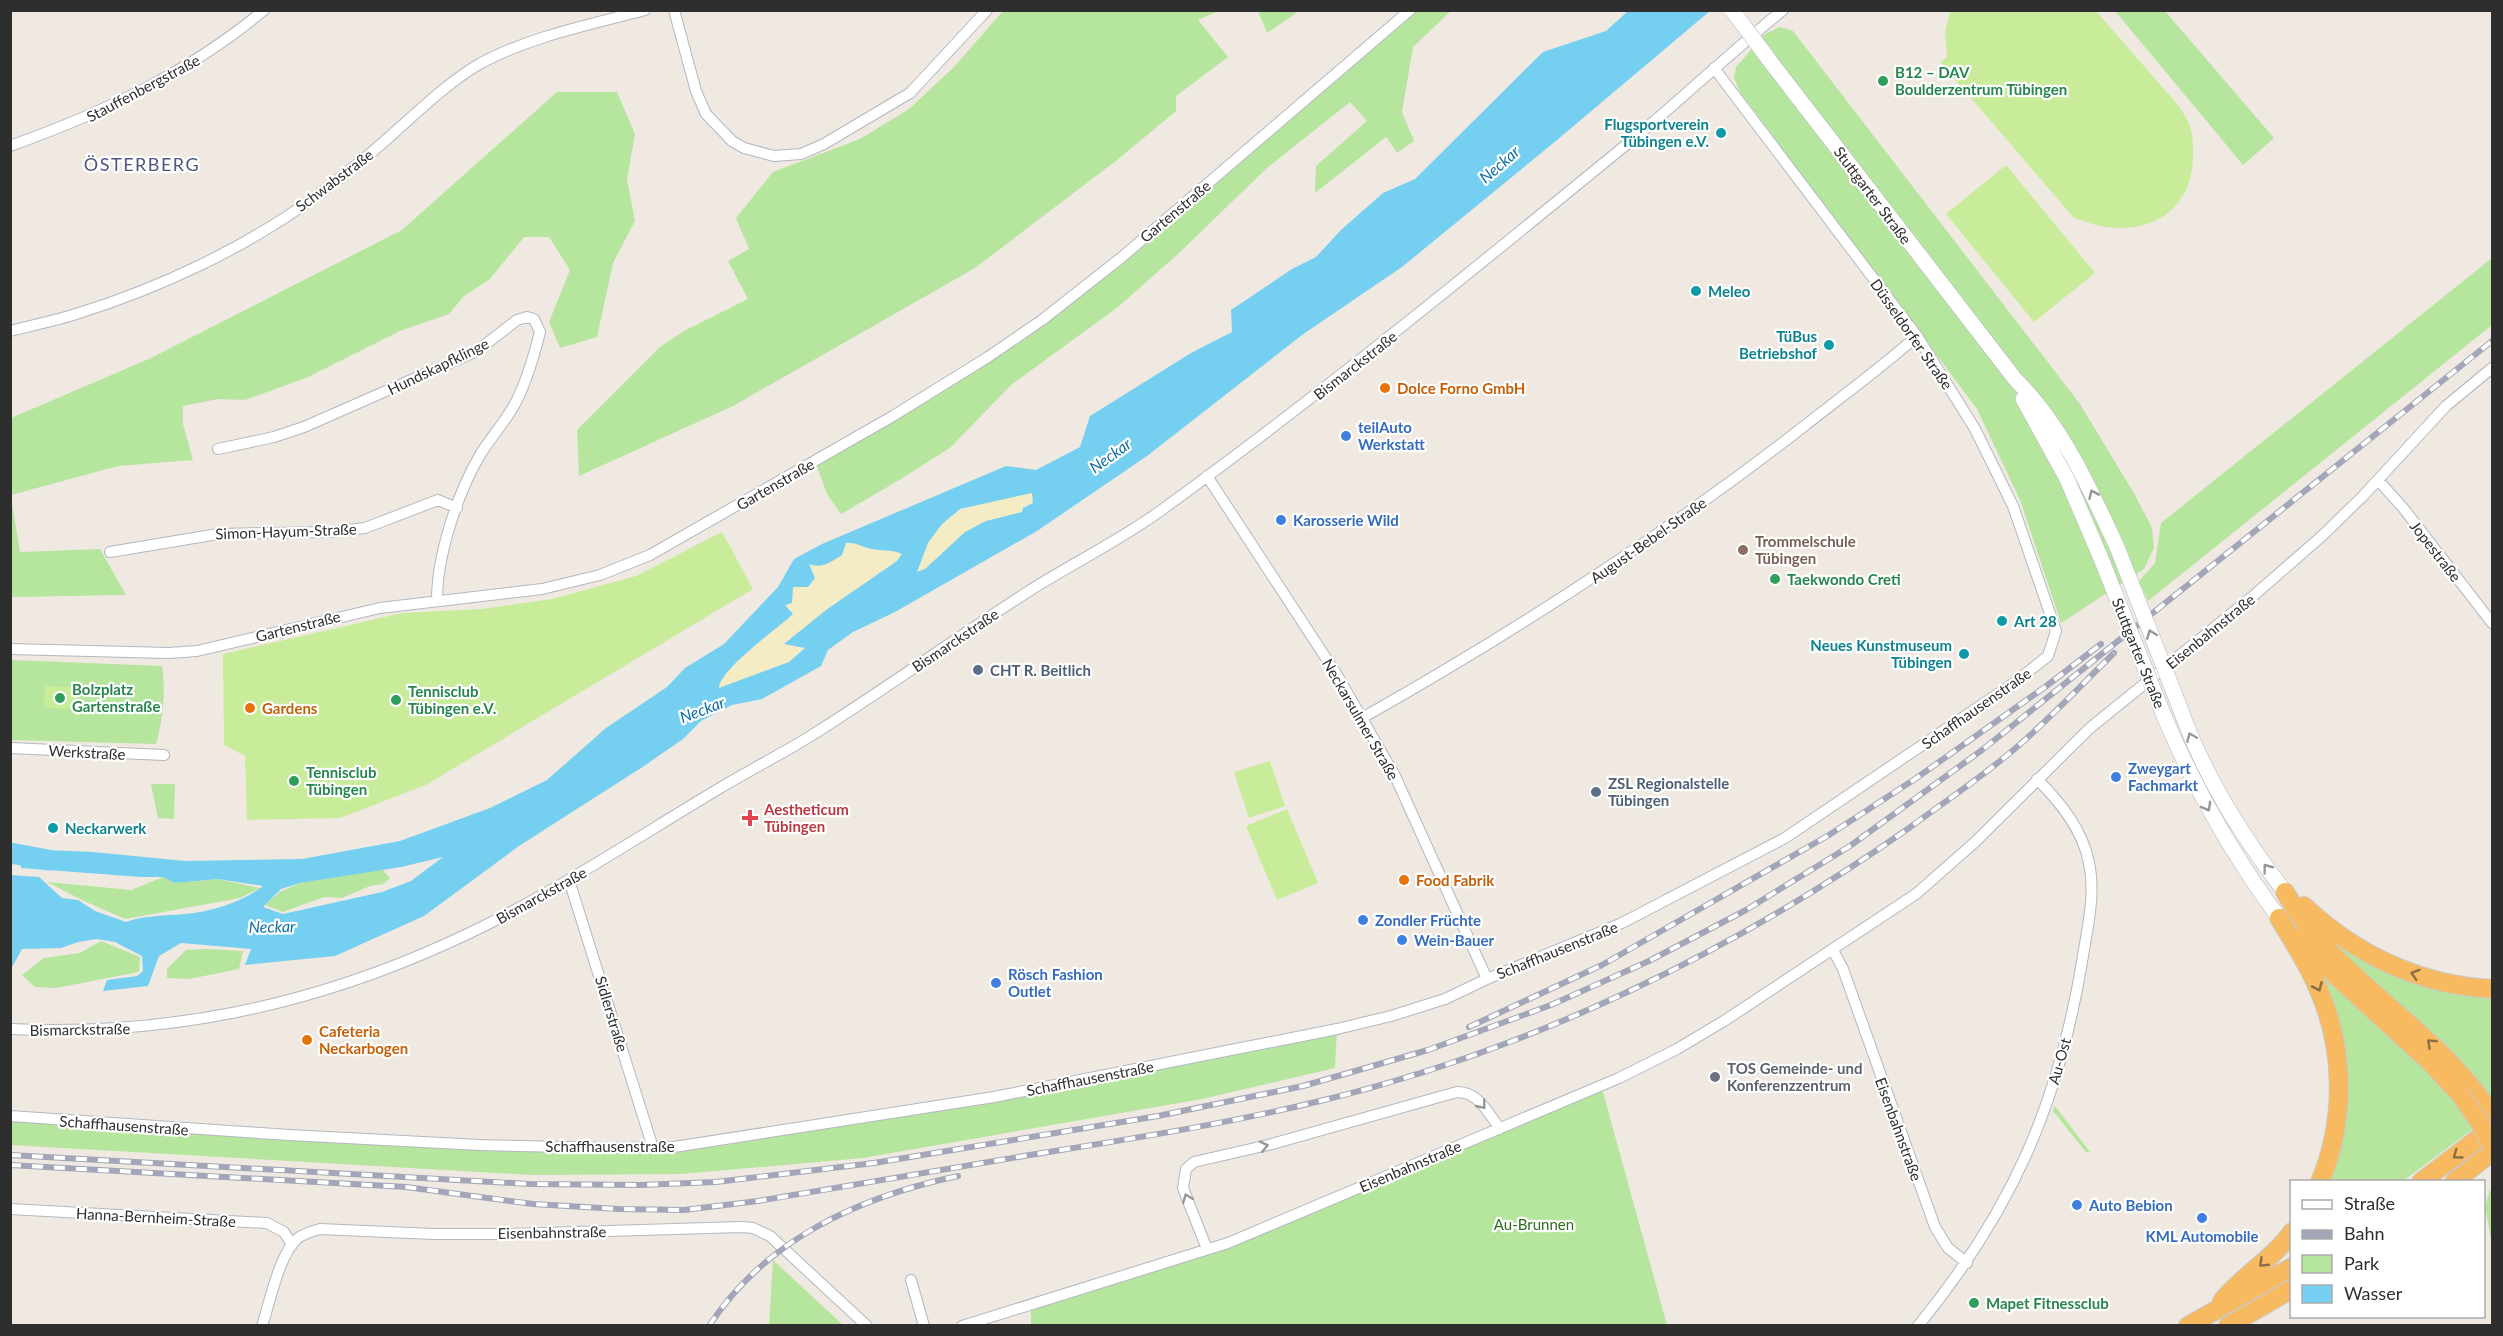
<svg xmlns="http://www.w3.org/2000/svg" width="2503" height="1336" font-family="Lato,sans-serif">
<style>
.green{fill:#b6e59e}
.sand{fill:#f3ecc5}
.pitch{fill:#c9ec9a}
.water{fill:#75cff0;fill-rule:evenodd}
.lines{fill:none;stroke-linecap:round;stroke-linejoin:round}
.river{stroke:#75cff0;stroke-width:21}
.minor-casing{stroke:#b4b7c1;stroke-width:12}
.secondary-casing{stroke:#b4b7c1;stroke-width:16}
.trunk-casing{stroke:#c9c9c9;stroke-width:20}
.minor{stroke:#fff;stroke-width:10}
.secondary{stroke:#fff;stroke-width:15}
.trunk{stroke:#f8ba60;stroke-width:18}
.rail-casing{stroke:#a3a6b8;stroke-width:6}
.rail{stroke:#fff;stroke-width:4;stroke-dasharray:11;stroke-linecap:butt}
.secondary-bridge-casing{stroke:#b4b7c1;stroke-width:16;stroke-linecap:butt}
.trunk-bridge-casing{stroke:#c9c9c9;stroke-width:20;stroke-linecap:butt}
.secondary-bridge{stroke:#fff;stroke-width:15}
.trunk-bridge{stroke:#f8ba60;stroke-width:18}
.oneway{stroke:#969696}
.oneway2{stroke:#896d44}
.leisure-dot{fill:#2e9e5b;stroke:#fff;stroke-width:2}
.culture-dot{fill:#0f9aa8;stroke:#fff;stroke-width:2}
.food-dot{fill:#e8710a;stroke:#fff;stroke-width:2}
.shop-dot{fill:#3f7fe0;stroke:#fff;stroke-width:2}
.education-dot{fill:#8d6e63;stroke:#fff;stroke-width:2}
.service-dot{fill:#5c6f8a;stroke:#fff;stroke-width:2}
.health-dot{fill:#e0444e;stroke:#fff;stroke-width:2}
.worship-dot{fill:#6b7280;stroke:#fff;stroke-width:2}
.labels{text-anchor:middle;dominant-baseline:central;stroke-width:4.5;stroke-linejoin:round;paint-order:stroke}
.leisure-label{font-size:15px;font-weight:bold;fill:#27864d;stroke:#fff;text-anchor:start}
.street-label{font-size:15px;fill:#2e2e2e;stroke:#fff}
.culture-label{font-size:15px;font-weight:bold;fill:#0d838f;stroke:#fff;text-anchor:end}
.food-label{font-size:15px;font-weight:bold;fill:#c56008;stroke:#fff;text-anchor:start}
.shop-label{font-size:15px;font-weight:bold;fill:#366cbe;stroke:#fff;text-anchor:start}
.education-label{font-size:15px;font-weight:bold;fill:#785e54;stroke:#fff;text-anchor:start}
.service-label{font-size:15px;font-weight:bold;fill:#4e5e75;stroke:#fff;text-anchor:start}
.health-label{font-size:15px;font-weight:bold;fill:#be3a42;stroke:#fff;text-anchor:start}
.worship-label{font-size:15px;font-weight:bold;fill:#5b616d;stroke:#fff;text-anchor:start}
.park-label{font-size:15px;fill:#2c6e1b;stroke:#fff}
.water-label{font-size:16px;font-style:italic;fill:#0d6fa3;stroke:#fff}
.quarter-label{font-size:18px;letter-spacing:1.5px;fill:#4d5680;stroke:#fff}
</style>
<rect width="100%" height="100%" fill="#efe9e1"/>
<path class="green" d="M 1003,11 L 1218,11 L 1198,20 L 1228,57 L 1176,96 L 1176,111 L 1117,160 L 975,268 L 733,406 L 579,476 L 577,430 L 660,347 L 684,331 L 748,299 L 728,261 L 749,249 L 736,218 L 773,172 L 860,139 L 909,109 L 954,67 Z
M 1258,11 L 1299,11 L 1267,33 Z
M 1410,11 L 1451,11 L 1413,47 L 1402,112 L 1414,141 L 1397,153 L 1386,137 L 1315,193 L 1316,166 L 1367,121 L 1350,102 L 1267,168 L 1179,253 L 1118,307 L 1011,385 L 951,447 L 896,482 L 841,514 L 827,494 L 815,461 L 1042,320 Z
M 2115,11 L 2165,11 L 2274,138 L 2243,165 Z
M 1780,27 L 1793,31 L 2080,404 L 2135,495 L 2152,528 L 2154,548 L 2144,569 L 2061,623 L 2020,500 L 1977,409 L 1740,92 L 1734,78 L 1736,67 L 1765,34 Z
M 557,92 L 617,92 L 635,134 L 627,179 L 635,221 L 613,263 L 597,337 L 560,348 L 549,322 L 570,270 L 549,237 L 524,237 L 490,279 L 464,296 L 449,314 L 400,331 L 306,378 L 245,400 L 218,399 L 183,406 L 183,424 L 193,460 L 118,466 L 11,495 L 11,418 L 151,358 L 402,230 Z
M 2492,258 L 2492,325 L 2148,601 L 2139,581 L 2155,563 L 2161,523 Z
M 11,497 L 20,552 L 100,549 L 126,595 L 11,597 Z
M 11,660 L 162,666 C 166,692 163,719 156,744 L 11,740 Z
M 151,784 L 175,784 L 174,819 L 158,818 Z
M 382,869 L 390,878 L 383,884 L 370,886 L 342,898 L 324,897 L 283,912 L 265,905 L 280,892 L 300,883 Z
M 163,877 L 175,883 L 218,879 L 260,888 L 240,898 L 125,919 L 84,901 L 47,882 L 131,890 Z
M 2335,940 L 2492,996 L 2492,1099 L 2473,1074 L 2471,1075 L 2333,944 Z
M 101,941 L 140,957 L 139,972 L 56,988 L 35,987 L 22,975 L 44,958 L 80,953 Z
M 208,949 L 243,951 L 239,969 L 189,979 L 167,978 L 167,969 L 186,950 Z
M 2311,958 C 2368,1011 2430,1062 2473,1129 L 2403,1181 L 2325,1181 L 2341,1128 Z
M 1337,1029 L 1335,1068 L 1202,1099 L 863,1158 L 681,1174 L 533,1175 L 11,1145 L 10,1116 L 643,1148 L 827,1125 Z
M 1601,1085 L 1667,1325 L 1031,1326 L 1031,1305 L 1228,1243 Z
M 2055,1106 L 2090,1152 L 2086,1152 L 2053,1111 Z
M 2490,1190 L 2492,1192 L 2492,1244 L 2485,1206 Z
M 773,1260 L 843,1325 L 769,1325 Z"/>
<path class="sand" d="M 1032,492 L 1033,503 L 1023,507 L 1022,512 L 986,521 L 965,532 L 925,569 L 917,573 C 921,563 923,550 929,541 C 954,502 990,501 1032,492 Z
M 846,543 C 855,542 862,546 871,549 C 882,551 891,550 902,554 L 897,561 L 826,610 L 784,644 L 805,648 L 789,662 L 718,689 L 719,680 L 740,659 L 793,613 L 785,605 C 790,594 807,570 808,563 L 843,549 Z"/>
<path class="pitch" d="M 1950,11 L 2096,11 C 2116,34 2136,57 2156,80 C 2168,94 2182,107 2189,124 C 2194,135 2193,148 2193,160 C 2189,227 2125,241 2073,217 L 1940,62 L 1947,57 L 1945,33 Z
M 2006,165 L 2095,273 L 2034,322 L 1946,214 Z
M 722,532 L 753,589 L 426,785 L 340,818 L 247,820 L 245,756 L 224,745 L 223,654 L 402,613 L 481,609 L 552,599 L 636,576 Z
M 45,686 L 77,687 L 76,709 L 44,708 Z
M 1270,761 L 1285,806 L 1249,818 L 1234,772 Z
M 1287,809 L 1318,883 L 1277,900 L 1246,826 Z"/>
<path class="water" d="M 1628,11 L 1710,11 L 1557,140 L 1402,267 L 1302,335 L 1147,456 L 1037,531 L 895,612 L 853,632 L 828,650 L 821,666 L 762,699 L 732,705 L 701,721 L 683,739 L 644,766 L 519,846 L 424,916 L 335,956 L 245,965 L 251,949 L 181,943 L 159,956 L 148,986 L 103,991 L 107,980 L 137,976 L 143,971 L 142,956 L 115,942 L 97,939 L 78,942 L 61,948 L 22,949 L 11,969 L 11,875 L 39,877 L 62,898 L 78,900 L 95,911 L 126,922 C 145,915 165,916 185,914 C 211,912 243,902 263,886 L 218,879 L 175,883 L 163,877 L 141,877 L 21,868 L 22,849 L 93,852 L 185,861 L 302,859 L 400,841 L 490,808 L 547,780 L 606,728 L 667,687 L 685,668 L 724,644 L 778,587 L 794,559 L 822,544 L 1006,466 L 1036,470 L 1080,447 L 1090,416 L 1191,353 L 1232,332 L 1231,310 L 1292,269 L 1316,257 L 1341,230 L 1383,193 L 1415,179 L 1543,52 L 1606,31 ZM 1032,493 L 1033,503 L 1023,508 L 1022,512 L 986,521 L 965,532 L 925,569 L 917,572 L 928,543 L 942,524 L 960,509 ZM 846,543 C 855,542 862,547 871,549 C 882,551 892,549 902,554 L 897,561 L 826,610 L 784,644 L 805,648 L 789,662 L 719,688 C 720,669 777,629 793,614 L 785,605 L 792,603 L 793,587 L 808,587 L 815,578 L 809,564 C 822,569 831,562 842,555 ZM 443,857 L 411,881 L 382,892 L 283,914 L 263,907 L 281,889 L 300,883 L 401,867 Z"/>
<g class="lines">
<path class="river" d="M 10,853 L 48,860"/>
<g class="minor-casing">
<path id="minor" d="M 674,10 L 696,91 L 706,114 L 732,141 L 744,148 L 774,156 L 801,154 L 824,144 L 910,93 L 987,10
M 10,146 C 102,113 189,73 264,10
M 10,331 C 32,325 55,321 76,314 C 160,288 245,248 315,197 C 343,176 371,154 396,131 C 423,107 450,81 481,63 C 532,36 589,25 645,10
M 218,449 L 274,437 L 304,427 L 477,351 L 517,320 L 527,317 L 534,319 L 540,332 C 534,356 527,380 516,402 C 506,421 491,437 480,455 C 457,494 437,556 437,600
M 1207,476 L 1337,675 L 1395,776 L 1487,979
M 2378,480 L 2404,509 L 2492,623
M 110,552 L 218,534 L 331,532 L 365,528 L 438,500 L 457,508
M 10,649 L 169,653 L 197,651 L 380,608 L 542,589 L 600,575 L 650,555 L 893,416 L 988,357 L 1042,320 L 1122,257 L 1410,10
M 1362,718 C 1516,631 1663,536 1803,427 C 1841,397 1881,368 1917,336
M 10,748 L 164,755
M 569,880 L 653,1148
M 1833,950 L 1843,969 L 1935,1227 L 1948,1248 L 1967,1263
M 10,1029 C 164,1036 307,1007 448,943 C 544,900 631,841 720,788 C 753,768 788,751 820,730 C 891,685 959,636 1029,591 C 1073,563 1121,540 1163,509 C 1324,392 1478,266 1632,140 C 1683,98 1731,52 1783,10
M 10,1116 L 289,1135 L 480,1145 L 611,1148 L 674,1147 L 994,1097 L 1337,1029 L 1391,1016 L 1445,999 L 1487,979 L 1622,923 L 1785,838 L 2014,683 L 2048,656 L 2056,631 L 2013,506 L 1975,429 L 1917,336 L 1714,68
M 10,1209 L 267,1223 L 284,1232 L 292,1245
M 1207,1249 L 1183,1188 L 1186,1169 L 1194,1162 L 1268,1145 L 1457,1092 C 1479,1092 1488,1113 1500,1129
M 911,1280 L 924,1326
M 262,1326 C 270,1302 279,1254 298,1238 C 305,1233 313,1231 320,1229 L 433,1234 L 509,1234 L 741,1227 L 753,1228 L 770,1236 L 867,1326
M 962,1326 L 1228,1243 L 1619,1078 L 1677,1049 L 1724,1021 L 1916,894 L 1974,843 L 2090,728 L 2252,597 L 2323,535 L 2363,496 L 2446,406 L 2492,368
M 1918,1326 C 2011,1212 2058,1106 2082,962 C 2087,929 2096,895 2089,863 C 2083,830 2060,802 2037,779"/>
</g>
<g class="secondary-casing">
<path id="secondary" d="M 1773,65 L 2015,379 C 2063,427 2089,487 2117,547
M 2023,399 L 2067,479 L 2100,556
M 2180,708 C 2204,776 2241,835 2285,892
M 2164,716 C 2195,789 2232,854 2279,918"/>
</g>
<g class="trunk-casing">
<path id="trunk" d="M 2285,892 C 2334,981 2438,1028 2492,1116
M 2304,906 C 2356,955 2420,985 2492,989
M 2279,918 C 2292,940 2307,962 2317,986 C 2345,1047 2346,1120 2320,1182
M 2300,938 L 2335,975 L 2428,1060 L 2460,1094
M 2421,1182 L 2492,1128
M 2454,1182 L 2492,1152
M 2222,1301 C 2243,1275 2273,1259 2292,1232
M 2188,1326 L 2292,1267
M 2228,1326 L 2292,1289"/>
</g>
<use href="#minor" class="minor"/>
<use href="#secondary" class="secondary"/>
<use href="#trunk" class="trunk"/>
<g class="rail-casing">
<path id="rail" d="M 1469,1027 L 1602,965 L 1829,835 L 1915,779 L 2045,687 L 2101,644
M 10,1155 L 530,1184 L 640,1185 L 716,1182 L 874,1163 L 1158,1116 L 1303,1086 L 1428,1050 L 1551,1005 L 1649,961 L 1746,910 L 1850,846 L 1982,750 L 2492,341
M 10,1165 L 406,1187 L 533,1204 L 619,1209 L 684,1210 L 758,1201 C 847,1186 936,1171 1024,1156 C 1123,1140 1222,1125 1320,1101 C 1531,1050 1731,953 1909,828 C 1943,803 1979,779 2011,752 C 2048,721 2080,686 2114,653
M 709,1326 C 766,1239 859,1197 958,1176"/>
</g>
<use href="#rail" class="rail"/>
<g class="secondary-bridge-casing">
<path id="secondary-bridge" d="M 1732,10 L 1773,65
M 2117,547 L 2180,708
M 2100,556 L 2164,716"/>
</g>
<g class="trunk-bridge-casing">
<path id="trunk-bridge" d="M 2460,1094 L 2480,1123 L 2492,1147"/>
</g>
<use href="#secondary-bridge" class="secondary-bridge"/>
<use href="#trunk-bridge" class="trunk-bridge"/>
</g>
<defs><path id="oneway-chevron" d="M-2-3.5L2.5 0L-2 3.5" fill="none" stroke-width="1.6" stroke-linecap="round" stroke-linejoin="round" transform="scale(1.5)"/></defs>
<g class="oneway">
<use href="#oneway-chevron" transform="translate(2093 494) rotate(-114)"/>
<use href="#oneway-chevron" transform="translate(2151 634) rotate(-111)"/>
<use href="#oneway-chevron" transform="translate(2191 737) rotate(-113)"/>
<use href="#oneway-chevron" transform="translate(2207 807) rotate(61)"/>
<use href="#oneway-chevron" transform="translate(2267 868) rotate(-127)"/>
<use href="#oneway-chevron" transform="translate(1482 1105) rotate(51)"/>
<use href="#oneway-chevron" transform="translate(1264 1146) rotate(-13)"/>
<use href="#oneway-chevron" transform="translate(1187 1198) rotate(-111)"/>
</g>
<g class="oneway2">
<use href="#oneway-chevron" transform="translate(2415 974) rotate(-162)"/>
<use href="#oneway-chevron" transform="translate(2318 987) rotate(66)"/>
<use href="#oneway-chevron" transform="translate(2431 1043) rotate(-136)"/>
<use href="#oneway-chevron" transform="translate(2457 1155) rotate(144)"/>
<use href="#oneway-chevron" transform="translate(2263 1263) rotate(136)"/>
</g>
<g class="leisure-dot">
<circle cx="1883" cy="81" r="6"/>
<circle cx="1775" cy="579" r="6"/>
<circle cx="60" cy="698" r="6"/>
<circle cx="396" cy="700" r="6"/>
<circle cx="294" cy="781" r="6"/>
<circle cx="1974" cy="1303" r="6"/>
</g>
<g class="culture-dot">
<circle cx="1721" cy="133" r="6"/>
<circle cx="1696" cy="291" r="6"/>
<circle cx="1829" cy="345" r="6"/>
<circle cx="2002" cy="621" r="6"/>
<circle cx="1964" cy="654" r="6"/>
<circle cx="53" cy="828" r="6"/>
</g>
<g class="food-dot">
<circle cx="1385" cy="388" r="6"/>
<circle cx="250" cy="708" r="6"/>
<circle cx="1404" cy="880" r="6"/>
<circle cx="307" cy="1040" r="6"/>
</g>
<g class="shop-dot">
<circle cx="1346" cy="436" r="6"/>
<circle cx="1281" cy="520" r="6"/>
<circle cx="2116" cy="777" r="6"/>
<circle cx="1363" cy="920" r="6"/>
<circle cx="1402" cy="940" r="6"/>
<circle cx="996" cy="983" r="6"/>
<circle cx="2077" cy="1205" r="6"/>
<circle cx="2202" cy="1218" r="6"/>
</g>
<circle class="education-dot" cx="1743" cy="550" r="6"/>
<g class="service-dot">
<circle cx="978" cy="670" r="6"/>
<circle cx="1596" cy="792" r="6"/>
</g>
<path class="health-dot" d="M747 809h6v6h6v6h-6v6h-6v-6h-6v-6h6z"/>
<circle class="worship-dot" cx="1715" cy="1077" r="6"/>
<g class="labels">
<g class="leisure-label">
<text x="1895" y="72">B12 – DAV<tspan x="1895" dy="17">Boulderzentrum Tübingen</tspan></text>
<text x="1787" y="579">Taekwondo Creti</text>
<text x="72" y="689">Bolzplatz<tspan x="72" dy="17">Gartenstraße</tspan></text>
<text x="408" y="691">Tennisclub<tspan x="408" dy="17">Tübingen e.V.</tspan></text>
<text x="306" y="772">Tennisclub<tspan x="306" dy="17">Tübingen</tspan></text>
<text x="1986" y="1303">Mapet Fitnessclub</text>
</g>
<g class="street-label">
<text transform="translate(143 88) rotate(-28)">Stauffenbergstraße</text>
<text transform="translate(334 180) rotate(-37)">Schwabstraße</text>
<text transform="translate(1873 195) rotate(53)">Stuttgarter Straße</text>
<text transform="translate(1175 211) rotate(-40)">Gartenstraße</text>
<text transform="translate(1912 334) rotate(55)">Düsseldorfer Straße</text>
<text transform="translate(1355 365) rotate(-38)">Bismarckstraße</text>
<text transform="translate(438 366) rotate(-26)">Hundskapfklinge</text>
<text transform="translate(775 484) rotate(-30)">Gartenstraße</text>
<text transform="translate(286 531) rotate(-2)">Simon-Hayum-Straße</text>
<text transform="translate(1648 540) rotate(-35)">August-Bebel-Straße</text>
<text transform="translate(2436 551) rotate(52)">Jopestraße</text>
<text transform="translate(298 626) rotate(-14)">Gartenstraße</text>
<text transform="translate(2210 631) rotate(-39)">Eisenbahnstraße</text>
<text transform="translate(955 640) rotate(-34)">Bismarckstraße</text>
<text transform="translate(2139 653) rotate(68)">Stuttgarter Straße</text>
<text transform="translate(1976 708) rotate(-35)">Schaffhausenstraße</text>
<text transform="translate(1361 719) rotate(60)">Neckarsulmer Straße</text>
<text transform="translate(87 752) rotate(3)">Werkstraße</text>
<text transform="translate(541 895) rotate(-29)">Bismarckstraße</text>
<text transform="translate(1557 950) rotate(-22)">Schaffhausenstraße</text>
<text transform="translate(612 1014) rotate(73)">Sidlerstraße</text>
<text transform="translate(80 1029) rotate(-1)">Bismarckstraße</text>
<text transform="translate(2059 1061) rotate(-74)">Au-Ost</text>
<text transform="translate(1090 1078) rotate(-11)">Schaffhausenstraße</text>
<text transform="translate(124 1125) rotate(4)">Schaffhausenstraße</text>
<text transform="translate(1899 1129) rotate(70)">Eisenbahnstraße</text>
<text x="610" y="1146">Schaffhausenstraße</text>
<text transform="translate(1410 1166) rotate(-23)">Eisenbahnstraße</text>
<text transform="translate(156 1217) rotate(3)">Hanna-Bernheim-Straße</text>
<text transform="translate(552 1232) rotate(-1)">Eisenbahnstraße</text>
</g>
<g class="culture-label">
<text x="1709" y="124">Flugsportverein<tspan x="1709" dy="17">Tübingen e.V.</tspan></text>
<text x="1708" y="291" text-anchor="start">Meleo</text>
<text x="1817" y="336">TüBus<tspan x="1817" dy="17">Betriebshof</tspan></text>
<text x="2014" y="621" text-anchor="start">Art 28</text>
<text x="1952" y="645">Neues Kunstmuseum<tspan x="1952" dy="17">Tübingen</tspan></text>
<text x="65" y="828" text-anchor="start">Neckarwerk</text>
</g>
<g class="food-label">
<text x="1397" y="388">Dolce Forno GmbH</text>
<text x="262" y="708">Gardens</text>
<text x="1416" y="880">Food Fabrik</text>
<text x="319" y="1031">Cafeteria<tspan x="319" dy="17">Neckarbogen</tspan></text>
</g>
<g class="shop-label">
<text x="1358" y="427">teilAuto<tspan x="1358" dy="17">Werkstatt</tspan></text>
<text x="1293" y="520">Karosserie Wild</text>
<text x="2128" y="768">Zweygart<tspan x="2128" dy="17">Fachmarkt</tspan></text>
<text x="1375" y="920">Zondler Früchte</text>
<text x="1414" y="940">Wein-Bauer</text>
<text x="1008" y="974">Rösch Fashion<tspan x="1008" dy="17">Outlet</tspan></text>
<text x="2089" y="1205">Auto Bebion</text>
<text x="2202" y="1236" text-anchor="middle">KML Automobile</text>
</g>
<g class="education-label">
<text x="1755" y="541">Trommelschule<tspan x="1755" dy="17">Tübingen</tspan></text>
</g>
<g class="service-label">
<text x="990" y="670">CHT R. Beitlich</text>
<text x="1608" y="783">ZSL Regionalstelle<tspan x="1608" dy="17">Tübingen</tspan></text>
</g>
<g class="health-label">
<text x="764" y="809">Aestheticum<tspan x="764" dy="17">Tübingen</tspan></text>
</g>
<g class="worship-label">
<text x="1727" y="1068">TOS Gemeinde- und<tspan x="1727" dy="17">Konferenzzentrum</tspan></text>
</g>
<g class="park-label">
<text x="1534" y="1224">Au-Brunnen</text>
</g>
<g class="water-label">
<text transform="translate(1499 164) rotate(-41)">Neckar</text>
<text transform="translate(1110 455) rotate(-36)">Neckar</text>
<text transform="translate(702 709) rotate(-21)">Neckar</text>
<text transform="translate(272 926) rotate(-1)">Neckar</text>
</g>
<g class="quarter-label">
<text x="142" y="164">ÖSTERBERG</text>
</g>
</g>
<rect width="2503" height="1336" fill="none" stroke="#2e2e2e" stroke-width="24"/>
<rect x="2290" y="1180" width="195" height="138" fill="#ffffff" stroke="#ababab" stroke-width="1.5"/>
<rect x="2302" y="1200" width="30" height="9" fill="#ffffff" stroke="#ababab" stroke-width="1.5"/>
<text x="2344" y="1210" font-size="18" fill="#2e2e2e">Straße</text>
<rect x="2302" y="1230" width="30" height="9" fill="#a3a6b8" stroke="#ababab" stroke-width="1.5"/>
<text x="2344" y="1240" font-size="18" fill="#2e2e2e">Bahn</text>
<rect x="2302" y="1255" width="30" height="18" fill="#b6e59e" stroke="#ababab" stroke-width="1.5"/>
<text x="2344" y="1270" font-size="18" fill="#2e2e2e">Park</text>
<rect x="2302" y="1285" width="30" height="18" fill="#75cff0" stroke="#ababab" stroke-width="1.5"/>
<text x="2344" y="1300" font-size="18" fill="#2e2e2e">Wasser</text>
</svg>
